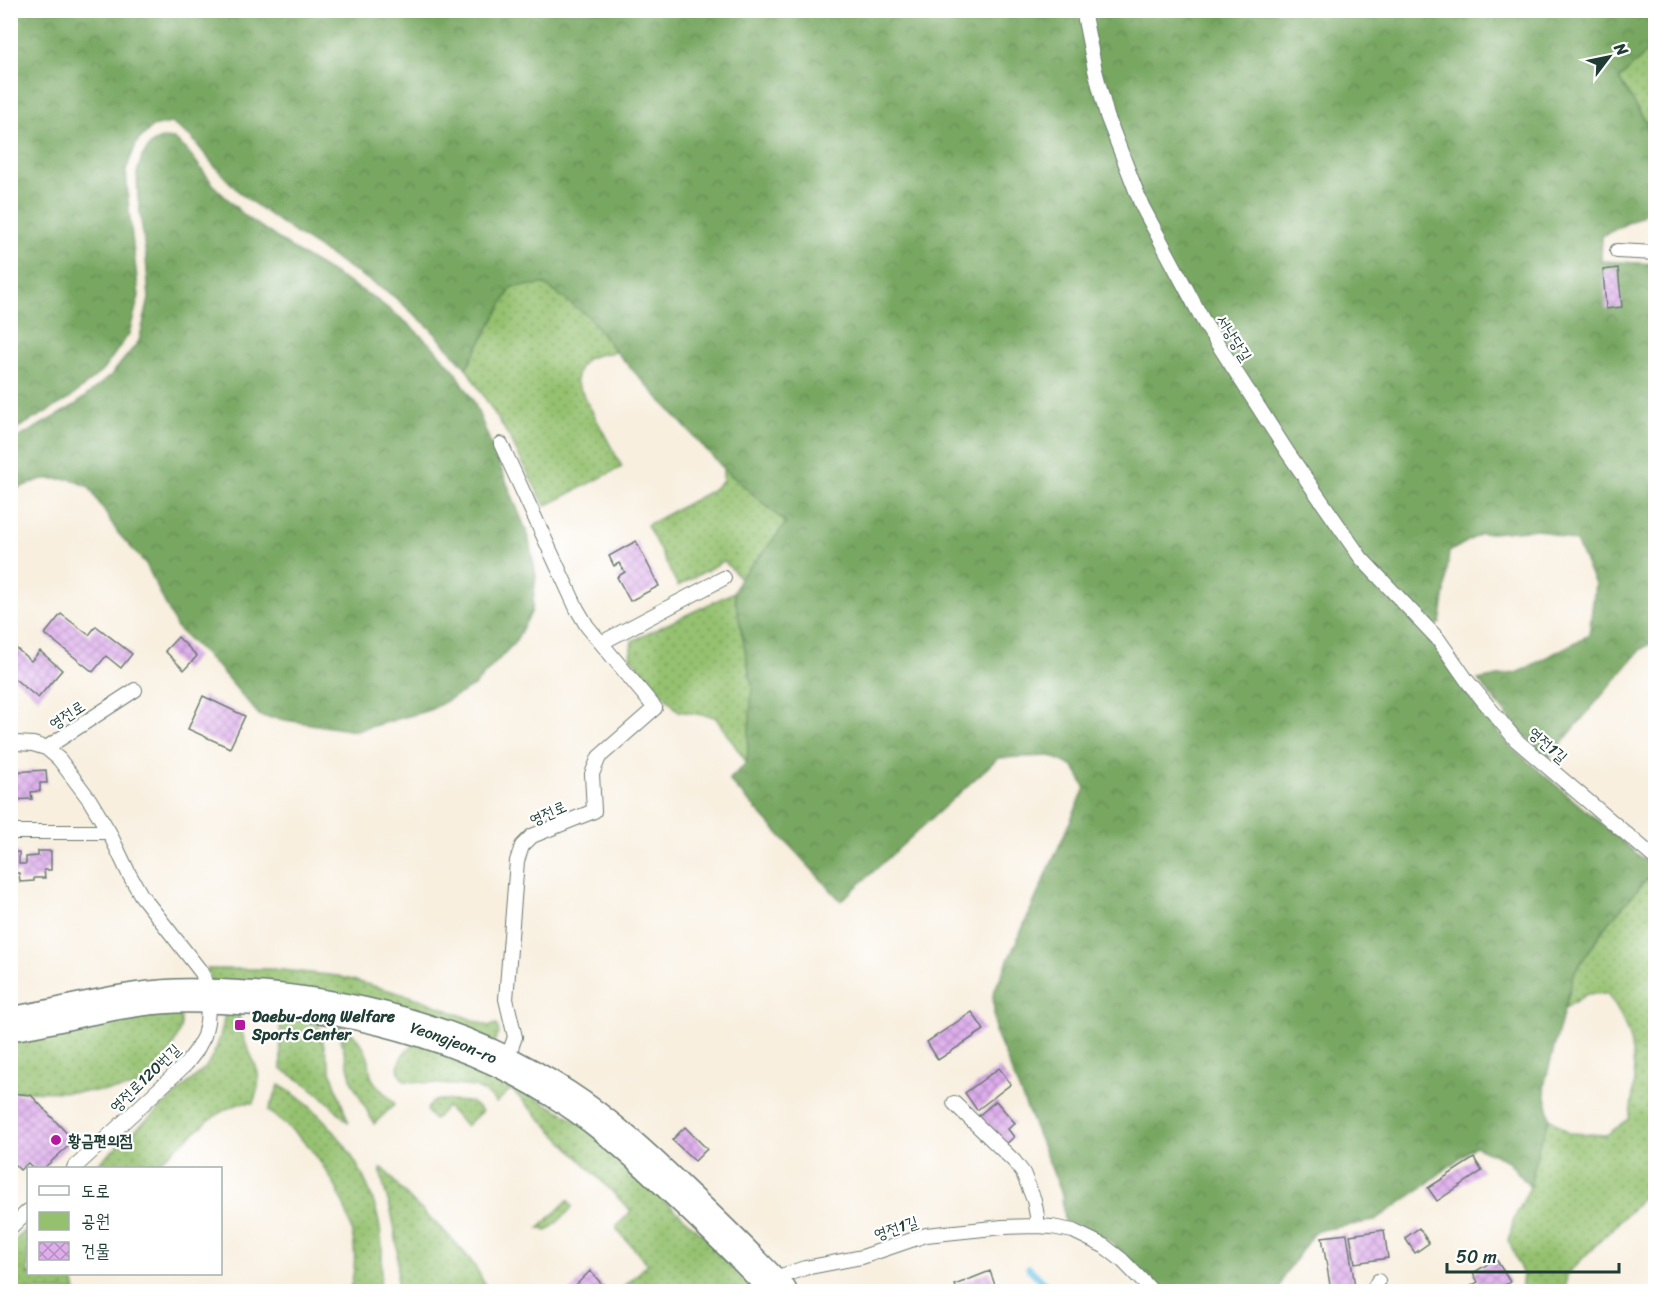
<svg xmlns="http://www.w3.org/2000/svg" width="1666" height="1302" font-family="Sriracha,'Poor Story',sans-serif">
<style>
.green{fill:url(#green-dots);stroke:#5a7f52;stroke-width:1.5}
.forest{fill:url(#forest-crowns);stroke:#4c724b;stroke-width:1.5}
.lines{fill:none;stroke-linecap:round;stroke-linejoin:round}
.stream{stroke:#69c2e7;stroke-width:7}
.building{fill:url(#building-cross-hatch)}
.lane-casing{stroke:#6b7b70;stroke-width:16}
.secondary-casing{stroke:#6b7b70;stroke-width:36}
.lane{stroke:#fff;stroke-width:14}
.secondary{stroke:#fff;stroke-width:33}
.poi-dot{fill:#b5179e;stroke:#fff;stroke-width:2}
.labels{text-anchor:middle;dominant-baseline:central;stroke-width:4.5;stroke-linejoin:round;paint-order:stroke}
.street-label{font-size:16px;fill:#1f3d34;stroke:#fff}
.poi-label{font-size:16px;font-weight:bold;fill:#1f3d34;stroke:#fff;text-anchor:start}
</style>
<defs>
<pattern id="green-dots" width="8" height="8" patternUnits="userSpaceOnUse" patternTransform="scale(1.5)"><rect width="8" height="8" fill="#95c16f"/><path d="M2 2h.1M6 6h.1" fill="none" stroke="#799e5c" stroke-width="1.8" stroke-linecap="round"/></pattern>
<pattern id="forest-crowns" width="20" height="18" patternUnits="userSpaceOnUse" patternTransform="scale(1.5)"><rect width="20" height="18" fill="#78a762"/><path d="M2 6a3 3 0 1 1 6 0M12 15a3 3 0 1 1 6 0" fill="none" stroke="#628952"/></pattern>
<pattern id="building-cross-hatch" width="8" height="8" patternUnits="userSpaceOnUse" patternTransform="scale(1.5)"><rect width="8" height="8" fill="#deadec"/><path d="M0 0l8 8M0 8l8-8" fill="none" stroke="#b38ec0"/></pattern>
</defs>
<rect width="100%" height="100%" fill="#fff"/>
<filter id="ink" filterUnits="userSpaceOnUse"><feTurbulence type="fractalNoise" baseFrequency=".0167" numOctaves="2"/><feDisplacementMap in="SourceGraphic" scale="12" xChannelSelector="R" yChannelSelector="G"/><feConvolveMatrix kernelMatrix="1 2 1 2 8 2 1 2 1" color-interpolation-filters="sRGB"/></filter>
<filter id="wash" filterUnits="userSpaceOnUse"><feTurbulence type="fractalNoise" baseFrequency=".008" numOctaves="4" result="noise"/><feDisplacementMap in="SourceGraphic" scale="24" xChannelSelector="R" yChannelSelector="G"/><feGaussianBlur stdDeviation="1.35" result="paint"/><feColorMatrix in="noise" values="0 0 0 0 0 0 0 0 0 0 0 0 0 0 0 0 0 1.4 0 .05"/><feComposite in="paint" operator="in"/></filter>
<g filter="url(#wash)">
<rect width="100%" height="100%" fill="#f8efdf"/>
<path class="green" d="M 1655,44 L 1655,137 L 1619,79 Z
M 544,284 L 589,317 L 616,352 C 592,356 580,354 576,381 L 622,467 L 545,506 L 508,435 L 466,368 L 512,287 Z
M 723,468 L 786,523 L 762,554 L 740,578 L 724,561 L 678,586 L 647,525 L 709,492 L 723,481 Z
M 734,592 L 752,686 L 747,763 L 715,717 L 678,711 L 630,657 L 632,641 Z
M 1655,869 L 1656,1001 L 1654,1009 L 1656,1021 L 1655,1174 L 1639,1202 L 1567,1274 L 1565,1291 L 1521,1291 L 1523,1275 L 1509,1242 L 1513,1221 L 1530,1187 L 1538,1148 L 1550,1118 L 1569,1133 L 1606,1135 L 1629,1119 C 1636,1084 1637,1051 1622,1018 C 1618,1009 1612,1001 1607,993 L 1587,994 L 1565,1008 L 1574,973 L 1605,927 Z
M 207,969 L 273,969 L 338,976 L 420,999 L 488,1026 L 497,1024 L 499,1034 L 494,1042 L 212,985 Z
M 178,1010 C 185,1023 179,1033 174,1044 C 168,1057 159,1074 147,1082 C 127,1096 38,1091 11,1091 L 11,1040 L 139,1016 Z
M 225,1010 L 239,1011 C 240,1021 241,1030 244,1039 C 254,1066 266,1072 253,1103 L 242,1103 L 226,1109 L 208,1121 L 152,1168 L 93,1168 L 205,1068 C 218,1050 223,1032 225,1010 Z
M 280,1015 L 318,1020 C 325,1056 336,1089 349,1123 L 326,1100 L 306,1084 L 281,1069 Z
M 337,1023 C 352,1030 365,1045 369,1061 C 370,1068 369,1074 373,1080 C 378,1088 388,1096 395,1104 L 374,1124 L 352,1082 Z
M 421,1043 L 463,1058 L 580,1122 L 763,1291 L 627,1291 L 623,1288 L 648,1264 L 617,1230 L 617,1226 L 631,1211 L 511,1089 L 496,1103 L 487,1093 L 475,1087 L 405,1081 C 393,1072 399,1055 411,1047 C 414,1045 418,1045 421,1043 Z
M 279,1085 C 334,1116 378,1181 382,1246 C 383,1261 381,1276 379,1291 L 349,1291 C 365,1245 344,1193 316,1156 C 303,1138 285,1124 268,1111 Z
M 440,1100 L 471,1102 L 482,1111 L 466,1126 L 447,1107 L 434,1120 L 429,1114 L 427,1109 L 433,1101 Z
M 381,1169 L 384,1169 C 393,1180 402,1191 412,1201 C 435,1223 480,1260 486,1291 L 396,1291 C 399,1266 398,1241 392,1215 C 390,1205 379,1176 381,1169 Z
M 568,1200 L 572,1206 L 571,1209 L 549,1230 L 546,1231 L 539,1228 Z
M 28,1228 L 28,1274 L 73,1274 L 74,1284 L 76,1291 L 15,1291 L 11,1287 L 11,1244 Z"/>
<path class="forest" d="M 11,11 L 1655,11 L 1655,44 L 1619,79 L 1655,137 L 1655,209 L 1602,236 L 1601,261 L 1655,264 L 1655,641 L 1641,649 L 1549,758 L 1520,731 L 1478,680 L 1519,672 L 1589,635 L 1595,584 L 1576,542 L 1538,529 L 1480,534 L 1449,552 L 1445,592 L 1440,623 L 1425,632 L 1461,686 L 1511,747 L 1655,869 L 1605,927 L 1574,973 L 1544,1086 L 1550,1118 L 1538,1148 L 1530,1187 L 1508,1161 L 1475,1146 L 1419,1190 L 1374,1221 L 1315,1231 L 1284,1276 L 1279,1291 L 1163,1291 L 1109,1241 L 1079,1225 L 1064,1222 L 1062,1194 L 995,1031 L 993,994 L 1085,788 L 1074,767 L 1051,756 L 998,758 L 841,901 L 729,780 L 747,762 L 752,686 L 734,592 L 740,578 L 762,554 L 786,523 L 723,468 L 616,352 L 589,317 L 544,284 L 512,287 L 466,368 L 430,328 L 392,295 L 295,233 L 242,195 L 216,168 L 191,137 L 171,123 L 152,127 L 137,142 L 126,170 L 129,211 L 139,296 L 129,334 L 103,370 L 69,399 L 11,432 Z
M 162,138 L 174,139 L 187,150 L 216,188 L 244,215 L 299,253 L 373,297 L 406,322 L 433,347 L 456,372 L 474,402 L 528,535 L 536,576 L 532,611 L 515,642 L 474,686 L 430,710 L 355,731 L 260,716 L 217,666 L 177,628 L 146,564 L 118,533 L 89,487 L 70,479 L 42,479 L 18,488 L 11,496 L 11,442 L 75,405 L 111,375 L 139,341 L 149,299 L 146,258 L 138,198 L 137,173 L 142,156 L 151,144 Z"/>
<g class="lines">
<path class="stream" d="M 1029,1268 L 1053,1292"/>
</g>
<g id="blocks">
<path class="building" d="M 1618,268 L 1622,307 L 1606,309 L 1603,270 Z
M 636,541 L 659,586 L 630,601 L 617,577 L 625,572 L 619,563 L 614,566 L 609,556 Z
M 61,614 L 89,635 L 96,626 L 132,654 L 121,668 L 106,656 L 93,672 L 45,634 Z
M 178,637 L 197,656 L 184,670 L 165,651 Z
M 10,643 L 31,661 L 40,651 L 62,670 L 38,698 L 10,675 Z
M 203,696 L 245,716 L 230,748 L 188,729 Z
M 46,770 L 47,783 L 40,783 L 40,791 L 31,792 L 32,799 L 10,800 L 10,772 Z
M 38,851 L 51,851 L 51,870 L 44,870 L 45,878 L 34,878 L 34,881 L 20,882 L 19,873 L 10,873 L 10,852 L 19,852 L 19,864 L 26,864 L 26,857 L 38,856 Z
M 972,1012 L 984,1030 L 938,1060 L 927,1042 Z
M 999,1068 L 1011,1084 L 977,1110 L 965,1093 Z
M 10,1093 L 31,1095 L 74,1141 L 44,1168 L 33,1168 L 28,1163 L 20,1170 L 10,1160 Z
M 996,1101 L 1015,1123 L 1008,1129 L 1014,1137 L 1003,1147 L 977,1117 Z
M 685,1127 L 707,1149 L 695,1161 L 672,1140 Z
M 1474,1158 L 1482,1171 L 1437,1201 L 1428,1188 Z
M 1419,1228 L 1429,1243 L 1415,1253 L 1405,1238 Z
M 1384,1230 L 1388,1258 L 1355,1263 L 1350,1235 Z
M 1347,1234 L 1355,1287 L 1331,1291 L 1322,1237 Z
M 1496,1259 L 1510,1282 L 1494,1292 L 1461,1292 L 1478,1282 L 1473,1273 Z
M 590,1271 L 609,1292 L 569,1292 Z
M 990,1271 L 996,1288 L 987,1292 L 958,1292 L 955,1285 Z"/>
</g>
</g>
<g filter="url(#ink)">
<use href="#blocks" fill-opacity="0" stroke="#6b7b70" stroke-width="1.5"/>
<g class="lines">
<g class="lane-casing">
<path id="lane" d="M 1083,10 L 1095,70 L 1107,116 L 1142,206 L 1205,324 L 1288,453 L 1361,558 L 1438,639 L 1468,682 L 1516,740 L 1656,859
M 1617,251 L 1656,253
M 501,444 L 577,609 L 587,626 L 655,708 L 599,757 L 592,774 L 594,811 L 532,836 L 522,846 L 517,861 L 506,999 L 515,1037 L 506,1062
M 601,643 L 724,578
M 16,743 L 33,744 L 46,748 L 59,759 L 89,799 L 109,832 L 129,874 L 141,895 L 202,973 L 209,995 L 207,1022 L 204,1036 L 196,1051 L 186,1064 L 74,1168
M 46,748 L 135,690
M 10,832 L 109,832
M 954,1103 L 1014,1161 L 1023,1173 L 1034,1200 L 1037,1216 L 1037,1226
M 10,1228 L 28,1211
M 769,1280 L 805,1268 L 862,1257 L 926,1235 L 1003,1227 L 1037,1226 L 1052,1227 L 1073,1231 L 1104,1246 L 1122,1260 L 1153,1292
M 1372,1292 L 1378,1281"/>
</g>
<g class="secondary-casing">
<g id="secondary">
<path id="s1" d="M 10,1024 C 65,1015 121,998 176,996 C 205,995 233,997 262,999 C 368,1008 476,1038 565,1097 C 607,1124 644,1158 680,1193 C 714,1225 747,1258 780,1292"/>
</g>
</g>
<use href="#lane" class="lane"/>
<use href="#secondary" class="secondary"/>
</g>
</g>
<g class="poi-dot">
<rect x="234" y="1019" width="12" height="12" rx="3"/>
<circle cx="56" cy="1140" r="6"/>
</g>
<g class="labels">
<g class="street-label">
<text transform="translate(1234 338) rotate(58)">서낭당길</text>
<text transform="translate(67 715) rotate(-33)">영전로</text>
<text transform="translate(1548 745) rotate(41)">영전1길</text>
<text transform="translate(548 813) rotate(-24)">영전로</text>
<text stroke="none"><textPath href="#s1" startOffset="452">Yeongjeon-ro</textPath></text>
<text transform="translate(145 1078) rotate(-44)">영전로120번길</text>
<text transform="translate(896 1228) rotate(-18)">영전1길</text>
</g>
<g class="poi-label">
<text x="252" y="1016">Daebu-dong Welfare<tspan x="252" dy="18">Sports Center</tspan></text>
<text x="68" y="1140">황금편의점</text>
</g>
</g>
<rect width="1666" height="1302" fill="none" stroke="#fff" stroke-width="36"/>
<rect x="27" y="1167" width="195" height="108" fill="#ffffff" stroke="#a5b1ae" stroke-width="1.5"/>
<rect x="39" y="1186" width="30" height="9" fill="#ffffff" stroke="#a5b1ae" stroke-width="1.5"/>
<text x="81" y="1197" font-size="18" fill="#1f3d34">도로</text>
<rect x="39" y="1212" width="30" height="18" fill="#95c16f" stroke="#a5b1ae" stroke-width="1.5"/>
<text x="81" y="1227" font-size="18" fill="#1f3d34">공원</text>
<rect x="39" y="1242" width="30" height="18" fill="url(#building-cross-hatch)" stroke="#a5b1ae" stroke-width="1.5"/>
<text x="81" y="1257" font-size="18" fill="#1f3d34">건물</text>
<g transform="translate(1609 57) rotate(58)" stroke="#ffffff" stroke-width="4.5" paint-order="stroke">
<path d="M0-4.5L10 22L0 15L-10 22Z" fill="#1f3d34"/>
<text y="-9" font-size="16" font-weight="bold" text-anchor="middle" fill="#1f3d34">N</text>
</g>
<path d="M1447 1263v9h172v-9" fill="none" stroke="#1f3d34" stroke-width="3"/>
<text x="1456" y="1263" font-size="18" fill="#1f3d34" stroke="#ffffff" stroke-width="4.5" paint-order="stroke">50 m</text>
</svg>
